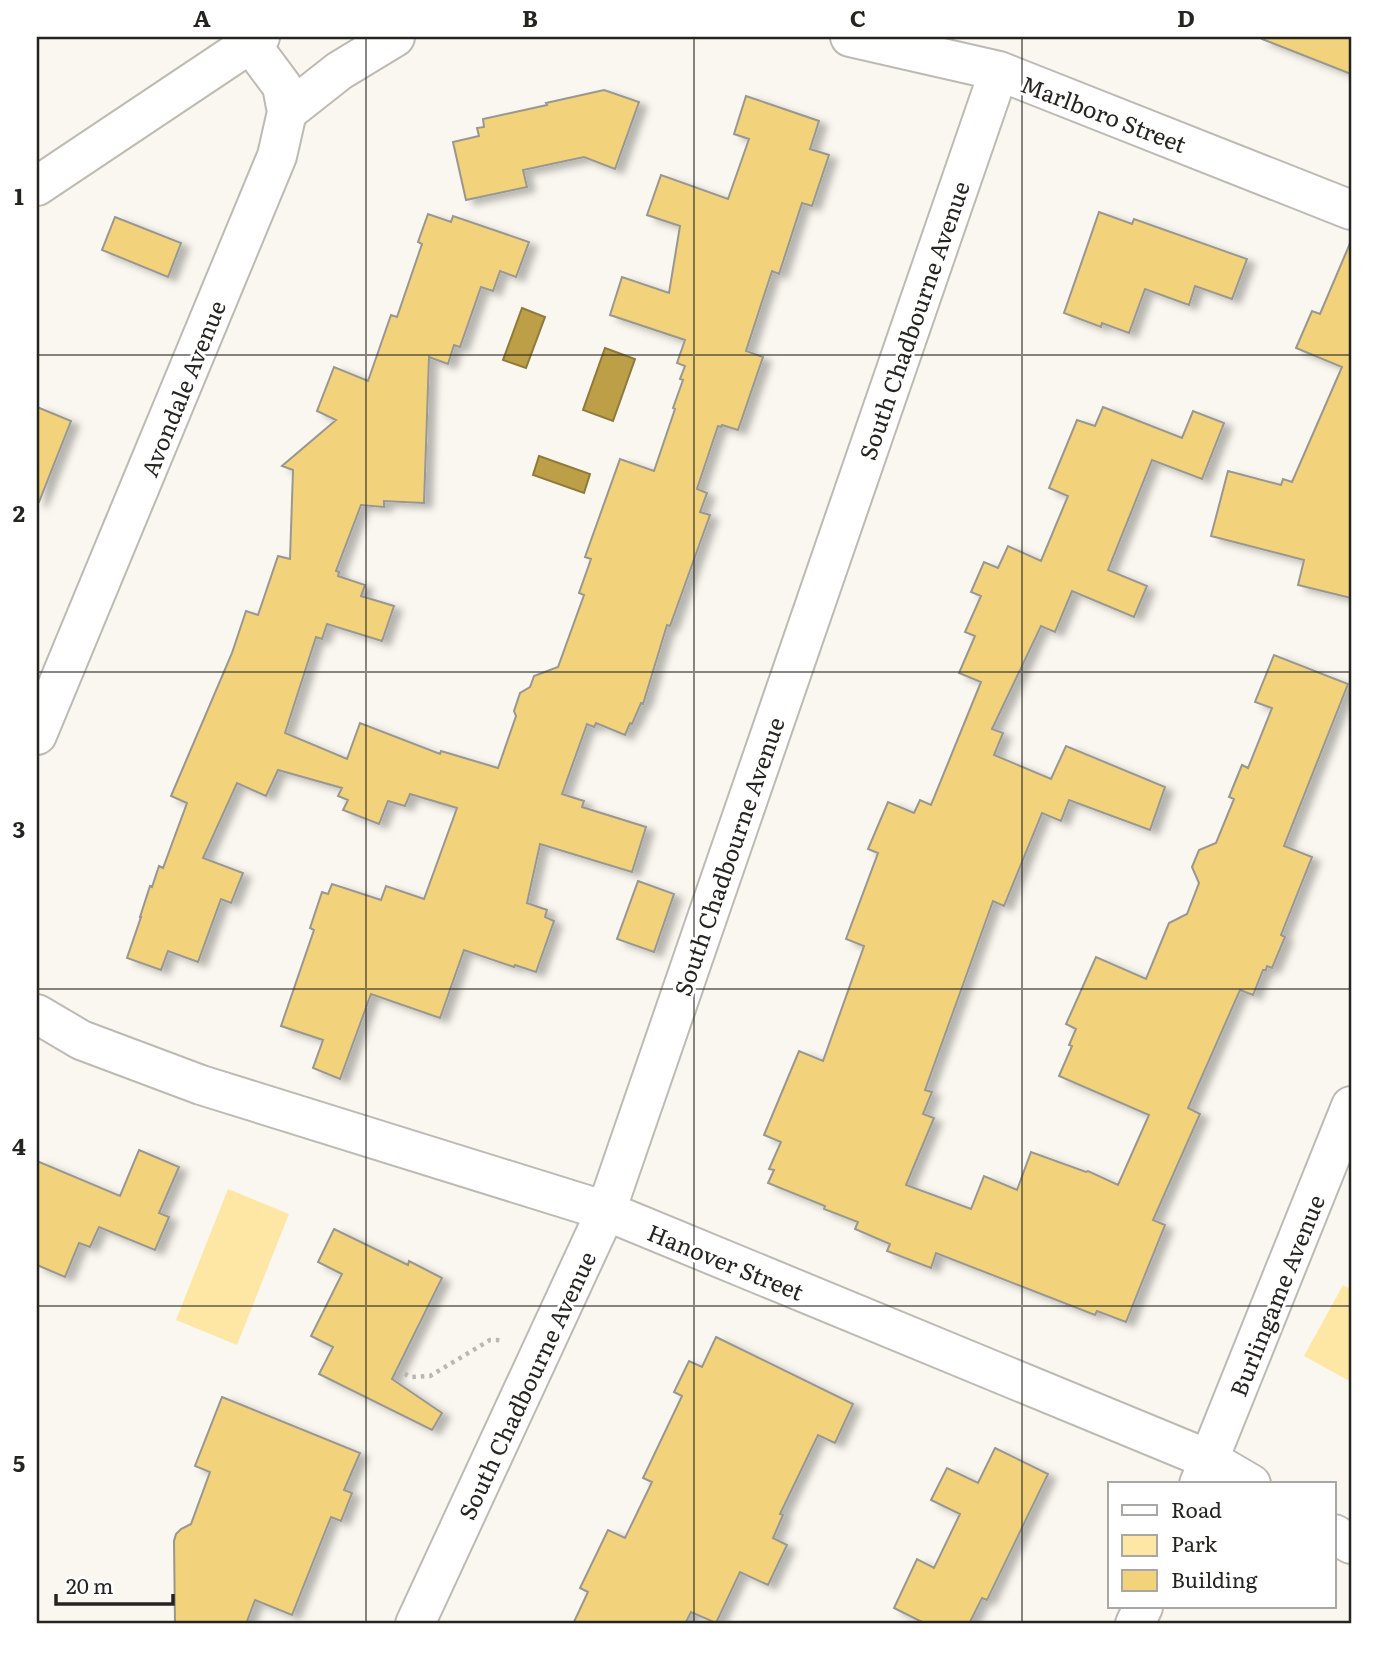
<svg xmlns="http://www.w3.org/2000/svg" width="1388" height="1661" font-family="Literata,serif">
<style>
.green{fill:#fee7a4}
.water{fill:#bd9f47;stroke:#8f7a3c;stroke-width:2}
.building{fill:#f2d37c;stroke:#999791;stroke-width:2;filter:url(#shadow)}
.lines{fill:none;stroke-linecap:round;stroke-linejoin:round}
.street-casing{stroke:#bdbab4;stroke-width:42}
.path{stroke:#bab7b1;stroke-width:4.5;stroke-dasharray:3.5 5;stroke-linecap:butt}
.street{stroke:#fff;stroke-width:38}
.grid{fill:none;stroke:#252421;stroke-width:2;stroke-opacity:0.55}
.labels{text-anchor:middle;dominant-baseline:central;stroke-width:6;stroke-linejoin:round;paint-order:stroke}
.street-label{font-size:23px;fill:#252421;stroke:#fff}
.neatline{fill:none;stroke:#252421;stroke-width:2.5}
.grid-label{font-size:23px;text-anchor:middle;font-weight:bold;fill:#252421}
</style>
<defs>
<filter id="shadow"><feDropShadow dx="8" dy="4.5" stdDeviation="3.5" flood-color="#0004"/></filter>
</defs>
<rect width="100%" height="100%" fill="#faf7f0"/>
<path class="green" d="M 228,1189 L 289,1214 L 237,1345 L 176,1320 Z
M 1343,1285 L 1351,1289 L 1351,1382 L 1304,1356 Z"/>
<path class="water" d="M 522,308 L 545,317 L 526,368 L 503,360 Z
M 605,348 L 635,359 L 613,421 L 583,410 Z
M 539,456 L 590,474 L 584,493 L 533,475 Z"/>
<path class="building" d="M 1262,37 L 1351,37 L 1351,74 L 1262,39 Z
M 604,90 L 639,102 L 615,169 L 584,157 L 523,170 L 527,187 L 466,200 L 453,142 L 479,136 L 477,128 L 484,127 L 483,119 L 547,105 L 546,103 Z
M 746,96 L 819,121 L 810,149 L 829,155 L 812,206 L 802,203 L 779,274 L 772,271 L 746,351 L 763,357 L 738,430 L 722,425 L 721,427 L 718,426 L 697,489 L 707,493 L 700,512 L 710,515 L 670,626 L 667,625 L 643,704 L 641,703 L 632,724 L 630,723 L 625,735 L 596,723 L 594,727 L 587,724 L 562,794 L 584,801 L 582,807 L 646,827 L 632,872 L 540,844 L 527,903 L 547,910 L 545,917 L 554,921 L 536,972 L 515,965 L 514,967 L 464,950 L 440,1018 L 371,994 L 340,1079 L 313,1068 L 323,1040 L 281,1026 L 314,930 L 310,928 L 322,892 L 328,894 L 332,884 L 381,900 L 386,886 L 424,899 L 457,808 L 410,794 L 405,806 L 388,801 L 379,824 L 343,810 L 348,800 L 338,796 L 342,788 L 278,770 L 266,796 L 237,783 L 203,858 L 243,873 L 231,903 L 221,899 L 198,962 L 168,951 L 161,970 L 127,958 L 141,917 L 140,917 L 150,886 L 152,887 L 159,866 L 163,868 L 187,803 L 171,796 L 232,653 L 246,611 L 258,615 L 278,556 L 290,559 L 293,470 L 282,466 L 336,420 L 317,411 L 334,367 L 368,381 L 391,315 L 397,317 L 422,244 L 418,242 L 428,214 L 451,222 L 453,216 L 529,242 L 516,277 L 500,271 L 493,291 L 481,287 L 460,347 L 454,345 L 448,364 L 429,357 L 424,503 L 384,501 L 384,507 L 361,505 L 336,571 L 339,572 L 338,576 L 365,585 L 361,596 L 394,606 L 382,641 L 327,624 L 322,639 L 316,637 L 285,733 L 347,759 L 360,723 L 440,754 L 441,751 L 498,768 L 516,716 L 514,711 L 520,693 L 530,687 L 534,676 L 558,667 L 584,595 L 579,593 L 591,559 L 585,557 L 620,459 L 654,471 L 675,409 L 673,408 L 683,380 L 680,379 L 685,366 L 677,363 L 685,340 L 610,315 L 622,277 L 669,293 L 680,226 L 647,215 L 661,175 L 728,199 L 749,139 L 734,134 Z
M 1099,212 L 1132,224 L 1134,219 L 1247,259 L 1232,299 L 1195,286 L 1189,305 L 1145,289 L 1129,333 L 1102,323 L 1101,327 L 1064,313 Z
M 115,217 L 181,243 L 168,277 L 102,250 Z
M 1351,241 L 1351,598 L 1298,585 L 1304,560 L 1211,536 L 1228,471 L 1281,485 L 1283,479 L 1292,482 L 1342,367 L 1296,348 L 1312,311 L 1320,314 Z
M 37,407 L 71,421 L 39,502 L 37,502 Z
M 1103,407 L 1182,438 L 1193,411 L 1224,423 L 1202,479 L 1152,460 L 1108,570 L 1147,586 L 1134,617 L 1072,591 L 1055,632 L 1041,626 L 992,729 L 1003,733 L 994,755 L 1051,779 L 1066,746 L 1165,787 L 1150,830 L 1069,800 L 1061,821 L 1042,813 L 1004,906 L 993,901 L 965,979 L 925,1090 L 932,1092 L 923,1114 L 934,1118 L 906,1185 L 971,1209 L 984,1176 L 1017,1190 L 1031,1152 L 1086,1172 L 1088,1171 L 1118,1185 L 1149,1115 L 1059,1076 L 1072,1046 L 1069,1045 L 1076,1029 L 1066,1024 L 1096,957 L 1146,979 L 1169,923 L 1187,914 L 1199,883 L 1192,867 L 1199,850 L 1216,843 L 1234,799 L 1229,797 L 1242,765 L 1248,768 L 1272,708 L 1255,702 L 1274,655 L 1348,684 L 1284,846 L 1312,857 L 1281,935 L 1285,937 L 1272,968 L 1267,966 L 1266,970 L 1263,970 L 1253,995 L 1240,990 L 1188,1108 L 1200,1114 L 1153,1220 L 1165,1225 L 1126,1322 L 1097,1311 L 1095,1315 L 936,1253 L 931,1268 L 887,1251 L 890,1244 L 855,1229 L 858,1222 L 824,1209 L 825,1206 L 768,1183 L 774,1170 L 769,1169 L 781,1142 L 764,1135 L 799,1051 L 823,1061 L 864,946 L 846,939 L 878,853 L 868,849 L 888,802 L 914,813 L 920,800 L 931,805 L 981,682 L 959,673 L 975,636 L 965,632 L 981,596 L 971,592 L 984,562 L 998,568 L 1008,546 L 1041,561 L 1068,496 L 1049,488 L 1077,420 L 1095,426 Z
M 638,881 L 674,894 L 654,952 L 617,939 Z
M 139,1150 L 179,1167 L 159,1213 L 169,1217 L 155,1250 L 99,1227 L 90,1247 L 79,1243 L 65,1277 L 37,1265 L 37,1161 L 120,1196 Z
M 334,1229 L 408,1265 L 409,1261 L 442,1278 L 392,1379 L 442,1413 L 432,1430 L 319,1374 L 333,1347 L 311,1336 L 342,1274 L 318,1262 Z
M 716,1337 L 853,1404 L 835,1443 L 818,1435 L 780,1514 L 783,1515 L 773,1538 L 787,1545 L 768,1585 L 740,1572 L 716,1623 L 691,1612 L 685,1624 L 573,1624 L 588,1592 L 580,1588 L 608,1530 L 625,1538 L 652,1482 L 643,1478 L 682,1396 L 674,1392 L 689,1361 L 702,1367 Z
M 222,1397 L 360,1453 L 344,1490 L 352,1493 L 341,1521 L 331,1517 L 292,1615 L 255,1600 L 246,1624 L 175,1624 L 174,1541 L 176,1534 L 181,1529 L 191,1524 L 210,1472 L 195,1466 Z
M 995,1448 L 1048,1474 L 987,1600 L 982,1598 L 969,1624 L 926,1624 L 894,1608 L 917,1559 L 934,1568 L 960,1514 L 931,1500 L 947,1468 L 978,1483 Z"/>
<g class="lines">
<g class="street-casing">
<path id="street" d="M 850,37 L 999,71 L 1351,210
M 287,112 L 339,71 L 395,37
M 37,186 L 260,37
M 37,735 L 277,156 L 287,112 L 282,86 L 250,43
M 37,1014 L 81,1040 L 201,1085 L 606,1211 L 1210,1460 L 1251,1484
M 1199,1484 L 1351,1106
M 1334,1534 L 1351,1544
M 415,1624 L 606,1211 L 999,71
M 1135,1624 L 1143,1607"/>
</g>
<path class="path" d="M 397,1370 L 411,1377 L 430,1376 L 490,1340 L 497,1340 L 503,1341"/>
<use href="#street" class="street"/>
</g>
<path class="grid" d="M 366,37 L 366,1624M 694,37 L 694,1624M 1022,37 L 1022,1624M 37,355 L 1351,355M 37,672 L 1351,672M 37,989 L 1351,989M 37,1306 L 1351,1306"/>
<g class="labels">
<g class="street-label">
<text transform="translate(1104 113) rotate(21)">Marlboro Street</text>
<text transform="translate(913 320) rotate(-71)">South Chadbourne Avenue</text>
<text transform="translate(182 388) rotate(-68)">Avondale Avenue</text>
<text transform="translate(728 856) rotate(-71)">South Chadbourne Avenue</text>
<text transform="translate(726 1261) rotate(22)">Hanover Street</text>
<text transform="translate(1276 1295) rotate(-68)">Burlingame Avenue</text>
<text transform="translate(526 1385) rotate(-65)">South Chadbourne Avenue</text>
</g>
</g>
<rect width="1388" height="1661" fill="none" stroke="#ffffff" stroke-width="77"/>
<rect x="1108" y="1482" width="228" height="126" fill="#ffffff" stroke="#a8a7a6" stroke-width="2"/>
<rect x="1122" y="1505" width="35" height="10" fill="#ffffff" stroke="#a8a7a6" stroke-width="2"/>
<text x="1171" y="1518" font-size="21" fill="#252421">Road</text>
<rect x="1122" y="1535" width="35" height="21" fill="#fee7a4" stroke="#a8a7a6" stroke-width="2"/>
<text x="1171" y="1552" font-size="21" fill="#252421">Park</text>
<rect x="1122" y="1570" width="35" height="21" fill="#f2d37c" stroke="#a8a7a6" stroke-width="2"/>
<text x="1171" y="1588" font-size="21" fill="#252421">Building</text>
<path d="M56 1594v10h117v-10" fill="none" stroke="#252421" stroke-width="3.5"/>
<text x="66" y="1594" font-size="21" fill="#252421" stroke="#ffffff" stroke-width="5" paint-order="stroke">20 m</text>
<rect x="38" y="38" width="1312" height="1584" class="neatline"/>
<g class="grid-label">
<text x="202" y="27">A</text>
<text x="530" y="27">B</text>
<text x="858" y="27">C</text>
<text x="1186" y="27">D</text>
<text x="19" y="205">1</text>
<text x="19" y="522">2</text>
<text x="19" y="838">3</text>
<text x="19" y="1155">4</text>
<text x="19" y="1472">5</text>
</g>
</svg>
